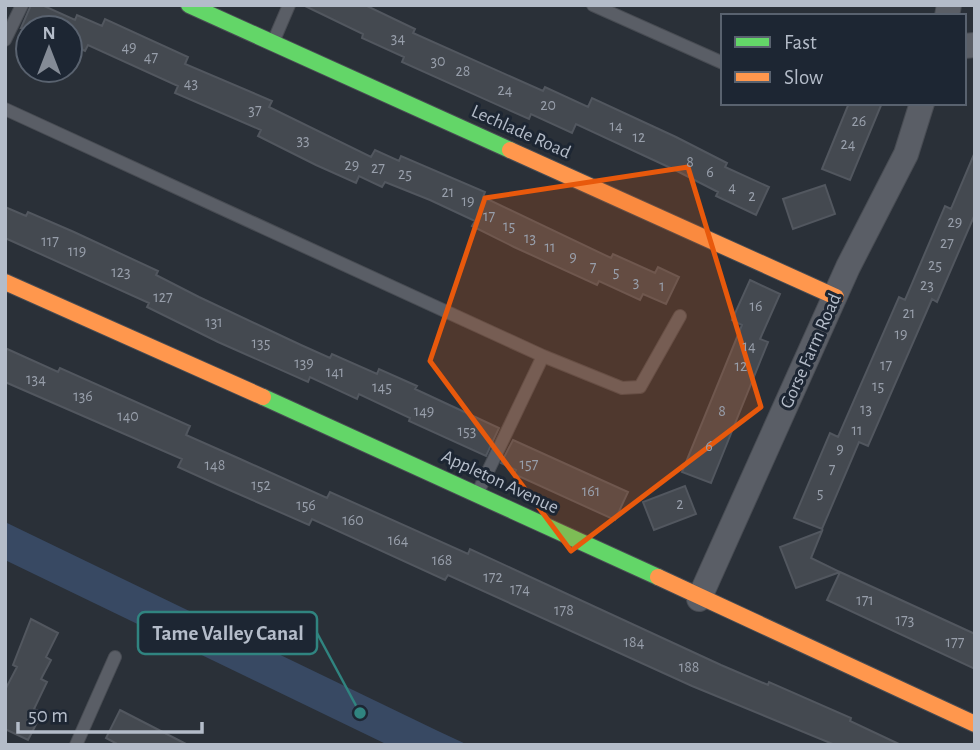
<svg xmlns="http://www.w3.org/2000/svg" width="980" height="750" font-family="'Alegreya Sans',sans-serif">
<style>
.water{fill:#384963}
.building{fill:#444950;stroke:#52575f;stroke-width:2}
.lines{fill:none;stroke-linecap:round;stroke-linejoin:round}
.lane-casing{stroke:#484c53;stroke-width:14}
.street-casing{stroke:#484c53;stroke-width:26}
.fast-casing{stroke:#484c53;stroke-width:18}
.slow-casing{stroke:#484c53;stroke-width:18}
.lane{stroke:#5a5e66;stroke-width:12}
.street{stroke:#5a5e66;stroke-width:24}
.fast{stroke:#63d668;stroke-width:16}
.slow{stroke:#ff974d;stroke-width:16}
.marked{fill:#e8590c;fill-opacity:0.2;stroke:#e8590c;stroke-width:5;stroke-linejoin:round}
.labels{text-anchor:middle;dominant-baseline:central;stroke-width:6;stroke-linejoin:round;paint-order:stroke}
.number-label{font-size:16px;fill:#989fab}
.street-label{font-size:19px;fill:#b4bcc9;stroke:#1d2633}
.leader{fill:none;stroke:#308480;stroke-width:2.5}
.callout-dot{fill:#308480;stroke:#1d2633;stroke-width:2.5}
.callout{fill:#1d2633;stroke:#308480;stroke-width:2.5}
.callout-label{font-size:21px;text-anchor:middle;font-weight:bold;fill:#b4bcc9}
</style>
<rect width="100%" height="100%" fill="#2a3038"/>
<path class="water" d="M 5,522 L 438,731 L 468,745 L 388,745 L 5,560 Z"/>
<path class="building" d="M 31,5 L 42,5 L 75,20 L 77,15 L 102,26 L 105,19 L 188,57 L 185,64 L 272,101 L 269,107 L 371,157 L 375,150 L 399,161 L 401,156 L 485,192 L 483,197 L 611,258 L 613,254 L 655,273 L 658,267 L 679,277 L 666,304 L 643,294 L 640,300 L 599,281 L 597,285 L 514,247 L 472,226 L 475,221 L 430,200 L 385,182 L 382,187 L 359,176 L 356,183 L 316,165 L 258,136 L 261,130 L 175,93 L 178,86 L 88,45 L 85,51 L 70,44 L 70,28 L 21,28 Z
M 303,5 L 365,5 L 415,29 L 413,33 L 543,91 L 545,87 L 588,107 L 592,98 L 676,137 L 727,163 L 725,167 L 769,187 L 756,215 L 716,196 L 718,192 L 675,170 L 576,124 L 572,133 L 531,114 L 529,119 L 402,62 L 404,57 L 362,38 L 363,34 Z
M 849,103 L 882,103 L 850,180 L 822,169 Z
M 975,152 L 975,214 L 937,302 L 932,299 L 868,446 L 859,442 L 822,529 L 794,518 L 830,433 L 838,437 L 899,297 L 905,300 L 945,206 L 951,209 Z
M 825,185 L 835,214 L 793,229 L 783,199 Z
M 5,207 L 26,216 L 28,212 L 74,232 L 158,271 L 156,275 L 199,297 L 301,345 L 330,358 L 332,354 L 377,374 L 379,369 L 417,386 L 415,389 L 499,428 L 486,456 L 409,421 L 410,418 L 359,394 L 357,399 L 310,377 L 308,382 L 218,342 L 147,307 L 149,303 L 5,238 Z
M 750,280 L 780,294 L 760,339 L 768,342 L 711,483 L 682,472 L 742,325 L 732,320 Z
M 5,348 L 58,372 L 60,368 L 190,426 L 186,435 L 238,458 L 327,498 L 330,492 L 468,554 L 470,549 L 721,665 L 768,685 L 769,682 L 851,718 L 850,721 L 901,745 L 835,745 L 692,686 L 448,575 L 445,580 L 312,519 L 309,525 L 218,485 L 178,467 L 182,459 L 5,382 Z
M 513,440 L 628,492 L 615,520 L 514,474 L 516,470 L 501,463 Z
M 685,486 L 696,514 L 654,530 L 643,502 Z
M 822,531 L 811,558 L 840,572 L 796,588 L 780,547 Z
M 840,572 L 975,634 L 975,669 L 827,600 Z
M 31,619 L 58,633 L 46,657 L 51,660 L 41,679 L 47,682 L 34,709 L 42,713 L 28,740 L 5,729 L 5,690 L 17,667 L 13,665 Z
M 120,710 L 188,745 L 119,745 L 106,738 Z"/>
<g class="lines">
<g class="lane-casing">
<path id="lane" d="M 593,5 L 723,63
M 5,40 L 22,5
M 274,40 L 289,5
M 5,109 L 543,356 L 478,492
M 543,356 L 622,388 L 640,387 L 680,316
M 76,745 L 115,657"/>
</g>
<g class="street-casing">
<path id="street" d="M 947,16 L 949,5
M 964,46 L 975,45
M 699,599 L 848,267 L 906,154 L 922,103"/>
</g>
<g class="fast-casing">
<path id="fast" d="M 189,5 L 510,150
M 263,397 L 658,577"/>
</g>
<g class="slow-casing">
<path id="slow" d="M 510,150 L 836,297
M 5,282 L 263,397
M 658,577 L 975,724"/>
</g>
<use href="#lane" class="lane"/>
<use href="#street" class="street"/>
<use href="#fast" class="fast"/>
<use href="#slow" class="slow"/>
</g>
<path class="marked" d="M 688,167 L 761,407 L 571,551 L 430,361 L 485,198 Z"/>
<g class="labels">
<g class="number-label">
<text x="398" y="38">34</text>
<text x="129" y="47">49</text>
<text x="151" y="57">47</text>
<text x="438" y="61">30</text>
<text x="463" y="71">28</text>
<text x="191" y="83">43</text>
<text x="505" y="90">24</text>
<text x="548" y="105">20</text>
<text x="255" y="110">37</text>
<text x="859" y="121">26</text>
<text x="616" y="126">14</text>
<text x="639" y="137">12</text>
<text x="303" y="140">33</text>
<text x="848" y="144">24</text>
<text x="690" y="162">8</text>
<text x="352" y="165">29</text>
<text x="378" y="168">27</text>
<text x="710" y="172">6</text>
<text x="405" y="174">25</text>
<text x="732" y="187">4</text>
<text x="448" y="192">21</text>
<text x="752" y="196">2</text>
<text x="468" y="201">19</text>
<text x="489" y="216">17</text>
<text x="955" y="222">29</text>
<text x="509" y="226">15</text>
<text x="530" y="238">13</text>
<text x="50" y="241">117</text>
<text x="947" y="243">27</text>
<text x="550" y="247">11</text>
<text x="77" y="251">119</text>
<text x="573" y="257">9</text>
<text x="935" y="265">25</text>
<text x="593" y="267">7</text>
<text x="121" y="272">123</text>
<text x="616" y="272">5</text>
<text x="636" y="282">3</text>
<text x="927" y="285">23</text>
<text x="662" y="286">1</text>
<text x="163" y="297">127</text>
<text x="756" y="306">16</text>
<text x="909" y="313">21</text>
<text x="214" y="322">131</text>
<text x="901" y="334">19</text>
<text x="261" y="343">135</text>
<text x="749" y="346">14</text>
<text x="304" y="363">139</text>
<text x="886" y="365">17</text>
<text x="741" y="366">12</text>
<text x="335" y="372">141</text>
<text x="36" y="379">134</text>
<text x="878" y="386">15</text>
<text x="382" y="387">145</text>
<text x="83" y="396">136</text>
<text x="866" y="409">13</text>
<text x="424" y="411">149</text>
<text x="722" y="411">8</text>
<text x="128" y="416">140</text>
<text x="857" y="430">11</text>
<text x="467" y="431">153</text>
<text x="709" y="446">6</text>
<text x="840" y="449">9</text>
<text x="529" y="464">157</text>
<text x="215" y="465">148</text>
<text x="832" y="469">7</text>
<text x="261" y="485">152</text>
<text x="591" y="491">161</text>
<text x="820" y="493">5</text>
<text x="680" y="504">2</text>
<text x="306" y="505">156</text>
<text x="353" y="520">160</text>
<text x="398" y="540">164</text>
<text x="442" y="560">168</text>
<text x="493" y="577">172</text>
<text x="520" y="589">174</text>
<text x="865" y="600">171</text>
<text x="564" y="610">178</text>
<text x="905" y="620">173</text>
<text x="634" y="642">184</text>
<text x="955" y="642">177</text>
<text x="689" y="667">188</text>
</g>
<g class="street-label">
<text transform="translate(521 132) rotate(24)">Lechlade Road</text>
<text transform="translate(811 351) rotate(-66)">Gorse Farm Road</text>
<text transform="translate(500 482) rotate(25)">Appleton Avenue</text>
</g>
</g>
<path class="leader" d="M360 713L317 633"/>
<circle class="callout-dot" cx="360" cy="713" r="7"/>
<rect class="callout" x="138" y="612" width="179" height="42" rx="7"/>
<g class="callout-label">
<text x="228" y="640">Tame Valley Canal</text>
</g>
<rect width="980" height="750" fill="none" stroke="#b4bcc9" stroke-width="14"/>
<rect x="721" y="14" width="245" height="91" fill="#1d2633" stroke="#59626f" stroke-width="2"/>
<rect x="735" y="37" width="35" height="10" fill="#63d668" stroke="#59626f" stroke-width="2"/>
<text x="784" y="49" font-size="21" fill="#b4bcc9">Fast</text>
<rect x="735" y="72" width="35" height="10" fill="#ff974d" stroke="#59626f" stroke-width="2"/>
<text x="784" y="84" font-size="21" fill="#b4bcc9">Slow</text>
<g transform="translate(49 49)"><circle r="33" fill="#1d2633" stroke="#59626f" stroke-width="2"/>
<path d="M0-5L12 26L0 18L-12 26Z" fill="#848b96"/>
<text y="-10" font-size="19" font-weight="bold" text-anchor="middle" fill="#b4bcc9">N</text>
</g>
<path d="M18 722v10h184v-10" fill="none" stroke="#b4bcc9" stroke-width="3.5"/>
<text x="28" y="722" font-size="21" fill="#b4bcc9" stroke="#1d2633" stroke-width="5" paint-order="stroke">50 m</text>
</svg>
